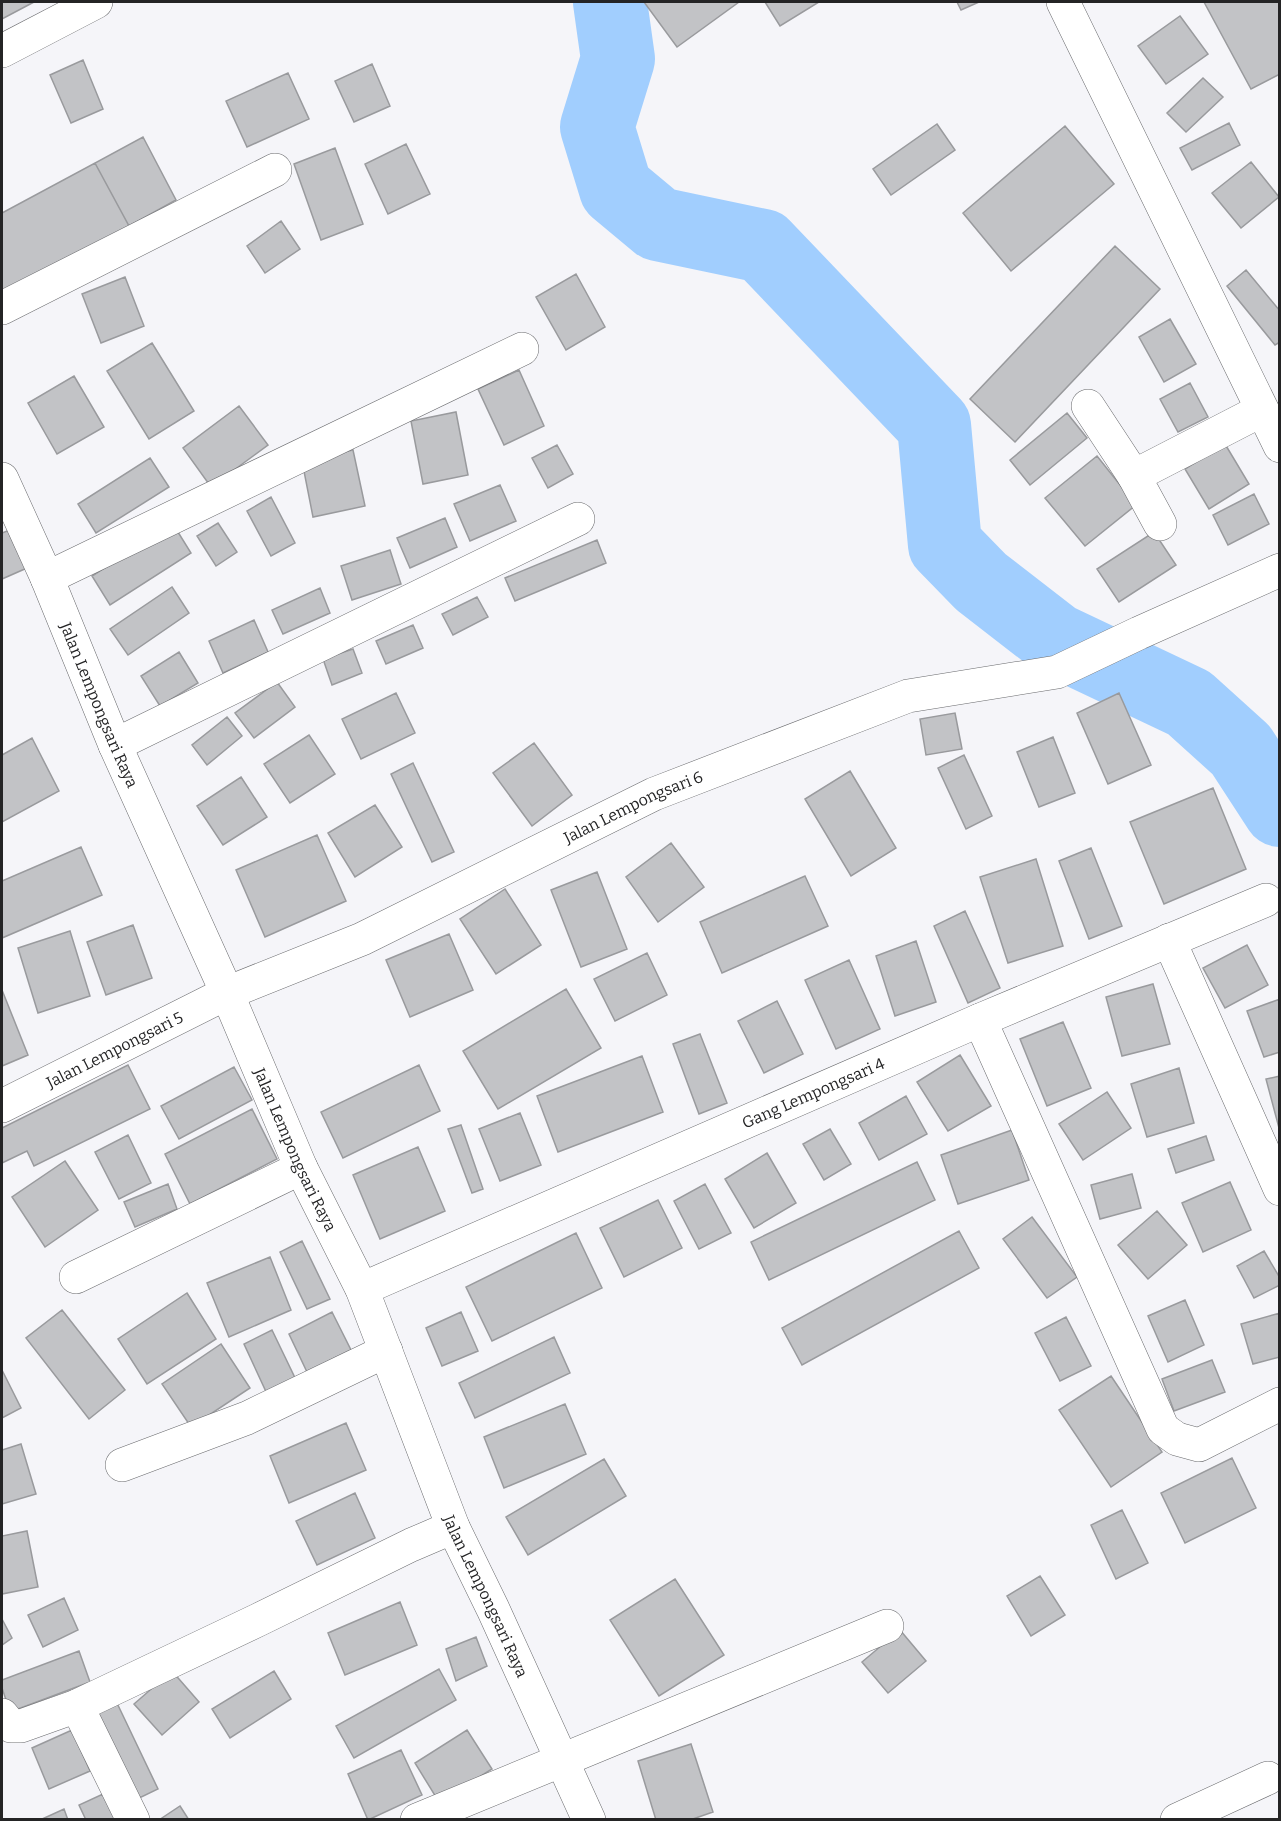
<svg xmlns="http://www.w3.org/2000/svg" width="1281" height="1821" font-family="Bitter,serif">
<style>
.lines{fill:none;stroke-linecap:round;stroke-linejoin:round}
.river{stroke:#a1cefe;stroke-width:74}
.building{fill:#c2c3c6;stroke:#999a9d;stroke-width:1.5}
.minor-casing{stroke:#696a6d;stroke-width:34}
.major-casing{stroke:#696a6d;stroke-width:34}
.minor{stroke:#fff;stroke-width:33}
.major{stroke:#fff;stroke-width:33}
.labels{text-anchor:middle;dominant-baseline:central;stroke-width:4.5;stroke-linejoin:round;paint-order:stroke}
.street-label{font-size:16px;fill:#242425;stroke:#fff}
</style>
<rect width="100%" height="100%" fill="#f5f5f9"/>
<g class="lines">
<path class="river" d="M 610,2 L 618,59 L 597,127 L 616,189 L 658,224 L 763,246 L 934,425 L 945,545 L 981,582 L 1056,640 L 1189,703 L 1241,750 L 1280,810"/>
</g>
<path class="building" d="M 2,2 L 34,2 L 2,19 Z
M 644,2 L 739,2 L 677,47 Z
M 765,2 L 819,2 L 780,26 Z
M 957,2 L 979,2 L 961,10 Z
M 1204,2 L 1280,2 L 1280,74 L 1251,89 Z
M 1180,16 L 1208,54 L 1166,84 L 1138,46 Z
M 83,60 L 103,109 L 71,123 L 50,75 Z
M 372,64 L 390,106 L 354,122 L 335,81 Z
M 288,73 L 309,119 L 247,147 L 226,101 Z
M 1203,78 L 1223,97 L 1186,132 L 1167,113 Z
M 1229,123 L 1240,145 L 1192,170 L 1180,148 Z
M 937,124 L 955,150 L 891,195 L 873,169 Z
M 1065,126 L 1114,184 L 1011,271 L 963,213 Z
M 143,137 L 176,200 L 129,226 L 95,163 Z
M 406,144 L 430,194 L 388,214 L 365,164 Z
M 335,148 L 363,224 L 321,240 L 294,164 Z
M 1251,162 L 1279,197 L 1241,228 L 1212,193 Z
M 95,163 L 129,226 L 2,295 L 2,213 Z
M 281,221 L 300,249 L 265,273 L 247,246 Z
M 1115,246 L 1160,289 L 1015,442 L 970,399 Z
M 1246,270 L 1280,311 L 1280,342 L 1275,345 L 1227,286 Z
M 576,274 L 605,327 L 566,350 L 536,297 Z
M 125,277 L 144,326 L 101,343 L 82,294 Z
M 1170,319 L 1196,364 L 1164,382 L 1139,337 Z
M 152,343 L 194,411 L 149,439 L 107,371 Z
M 519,370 L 544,426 L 504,445 L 478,389 Z
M 74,376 L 104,427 L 57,454 L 28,403 Z
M 1190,383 L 1208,417 L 1178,432 L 1160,399 Z
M 239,406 L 268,445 L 211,487 L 183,448 Z
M 456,412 L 468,475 L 423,484 L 411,421 Z
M 1067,413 L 1087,438 L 1030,485 L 1010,460 Z
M 1225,444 L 1249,484 L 1209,509 L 1185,469 Z
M 557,445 L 573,474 L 548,488 L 532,458 Z
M 353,450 L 365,506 L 313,517 L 302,461 Z
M 1097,456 L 1136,505 L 1085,546 L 1045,498 Z
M 150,458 L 169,487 L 96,533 L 78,504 Z
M 500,485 L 516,521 L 470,541 L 454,504 Z
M 1254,494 L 1269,524 L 1228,545 L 1213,515 Z
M 271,497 L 295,543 L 271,556 L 247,511 Z
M 445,518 L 457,547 L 410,568 L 397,538 Z
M 218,523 L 237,552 L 216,566 L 197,536 Z
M 173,524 L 191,553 L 110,605 L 92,576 Z
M 20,526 L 36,564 L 2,579 L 2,533 Z
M 1154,532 L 1176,565 L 1119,602 L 1097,569 Z
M 597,540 L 606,563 L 515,601 L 505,578 Z
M 390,550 L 401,584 L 352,600 L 341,566 Z
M 172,587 L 189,613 L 128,655 L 110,629 Z
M 320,588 L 330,613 L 283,634 L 272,610 Z
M 477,597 L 488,617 L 453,635 L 442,614 Z
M 254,620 L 268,652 L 223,673 L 209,641 Z
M 413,625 L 423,648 L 386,664 L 376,641 Z
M 353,649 L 362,673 L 332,685 L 323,659 Z
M 179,652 L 198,683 L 160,706 L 141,676 Z
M 277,682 L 295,707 L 254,738 L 235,713 Z
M 396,693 L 415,733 L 361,759 L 342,719 Z
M 1119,693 L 1151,765 L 1108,784 L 1077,713 Z
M 955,713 L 962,749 L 926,755 L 920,719 Z
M 227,717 L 242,736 L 207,765 L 192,745 Z
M 309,735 L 335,774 L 290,803 L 264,764 Z
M 1053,737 L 1075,793 L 1039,807 L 1017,752 Z
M 32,738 L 59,791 L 2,822 L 2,755 Z
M 534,743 L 572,795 L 532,826 L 493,773 Z
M 964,755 L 992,816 L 966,829 L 938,768 Z
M 413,763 L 454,852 L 432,862 L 391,774 Z
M 850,771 L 896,848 L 851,876 L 805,799 Z
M 241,777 L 267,817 L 223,845 L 197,806 Z
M 1213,788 L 1246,869 L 1164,904 L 1130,822 Z
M 375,805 L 402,847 L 355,877 L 328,833 Z
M 317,835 L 346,901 L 265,937 L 236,870 Z
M 671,843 L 704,887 L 658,922 L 626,877 Z
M 81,847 L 102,895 L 2,938 L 2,881 Z
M 1091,848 L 1122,926 L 1089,939 L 1059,861 Z
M 1036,859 L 1063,946 L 1008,963 L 980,877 Z
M 597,872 L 627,949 L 581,967 L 551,890 Z
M 805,876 L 828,926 L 722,973 L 700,922 Z
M 505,889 L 541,945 L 496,974 L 460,919 Z
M 965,911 L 1000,988 L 968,1003 L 934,926 Z
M 133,925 L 152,978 L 106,995 L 87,942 Z
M 70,931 L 90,996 L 38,1013 L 18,948 Z
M 449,934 L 473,990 L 410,1017 L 386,960 Z
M 916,941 L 936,1002 L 895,1016 L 876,956 Z
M 1247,945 L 1268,985 L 1225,1008 L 1203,968 Z
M 647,953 L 667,995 L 615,1021 L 594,979 Z
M 849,960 L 880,1029 L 836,1049 L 805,980 Z
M 1153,984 L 1170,1044 L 1122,1056 L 1106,997 Z
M 566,989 L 601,1048 L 498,1109 L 463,1051 Z
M 2,990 L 28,1055 L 2,1066 Z
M 1280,999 L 1280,1052 L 1264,1057 L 1247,1011 Z
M 777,1001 L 803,1054 L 764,1073 L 738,1021 Z
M 1063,1022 L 1091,1088 L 1047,1106 L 1020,1039 Z
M 700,1034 L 727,1103 L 699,1114 L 673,1044 Z
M 960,1055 L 991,1106 L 948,1131 L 917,1082 Z
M 642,1056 L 663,1112 L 558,1152 L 537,1096 Z
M 128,1065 L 150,1109 L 34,1166 L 27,1151 L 2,1163 L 2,1128 Z
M 419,1065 L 440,1111 L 343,1158 L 321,1112 Z
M 234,1067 L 252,1100 L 179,1139 L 161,1106 Z
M 1179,1068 L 1194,1123 L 1147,1137 L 1131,1084 Z
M 1280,1076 L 1280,1128 L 1279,1128 L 1266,1079 Z
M 1107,1092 L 1131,1128 L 1083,1160 L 1059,1124 Z
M 906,1096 L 927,1134 L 879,1160 L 859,1123 Z
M 252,1109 L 277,1159 L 190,1204 L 165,1154 Z
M 520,1113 L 541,1165 L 500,1181 L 479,1129 Z
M 461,1125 L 483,1189 L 472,1193 L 448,1129 Z
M 830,1129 L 851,1164 L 824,1180 L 803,1144 Z
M 1012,1130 L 1029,1180 L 958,1204 L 941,1155 Z
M 128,1135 L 151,1183 L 119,1199 L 95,1152 Z
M 1206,1136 L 1214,1160 L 1176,1173 L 1168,1149 Z
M 418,1147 L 445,1211 L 380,1239 L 353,1175 Z
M 767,1153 L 796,1203 L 754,1228 L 725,1179 Z
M 65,1161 L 98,1210 L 45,1247 L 12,1197 Z
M 917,1162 L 935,1200 L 769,1280 L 751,1242 Z
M 1132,1174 L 1141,1208 L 1100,1219 L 1091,1185 Z
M 1230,1182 L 1251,1230 L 1203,1252 L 1182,1203 Z
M 168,1184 L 177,1209 L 135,1227 L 124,1202 Z
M 705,1184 L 731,1233 L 699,1249 L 674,1201 Z
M 658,1200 L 682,1248 L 624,1277 L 600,1228 Z
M 1157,1211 L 1187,1245 L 1148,1279 L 1118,1245 Z
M 1032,1217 L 1077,1277 L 1047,1298 L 1003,1239 Z
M 959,1231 L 979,1268 L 802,1365 L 782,1328 Z
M 576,1233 L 602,1288 L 492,1341 L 466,1287 Z
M 302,1241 L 330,1299 L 307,1309 L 280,1252 Z
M 1264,1251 L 1280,1278 L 1280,1285 L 1254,1298 L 1237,1266 Z
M 270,1257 L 291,1310 L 229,1337 L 207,1283 Z
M 187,1293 L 216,1339 L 147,1384 L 118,1339 Z
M 1185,1300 L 1204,1345 L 1168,1362 L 1148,1316 Z
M 62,1310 L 125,1390 L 89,1419 L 26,1338 Z
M 332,1312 L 351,1350 L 307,1372 L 289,1334 Z
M 461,1312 L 478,1351 L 442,1366 L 426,1328 Z
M 1280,1313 L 1280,1357 L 1253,1364 L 1241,1324 Z
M 1066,1317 L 1091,1366 L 1060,1381 L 1035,1333 Z
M 272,1330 L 297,1382 L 268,1396 L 244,1344 Z
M 554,1337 L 570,1373 L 475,1418 L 459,1383 Z
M 221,1344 L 250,1388 L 191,1427 L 162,1384 Z
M 1212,1360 L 1225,1392 L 1174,1411 L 1162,1379 Z
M 2,1370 L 21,1408 L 2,1418 Z
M 1111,1376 L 1162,1452 L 1111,1487 L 1059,1410 Z
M 565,1404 L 586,1454 L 504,1488 L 484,1437 Z
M 346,1423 L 366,1470 L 289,1503 L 270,1456 Z
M 21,1444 L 36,1494 L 2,1504 L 2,1450 Z
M 1232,1458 L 1256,1508 L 1185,1543 L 1161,1493 Z
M 604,1459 L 626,1496 L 528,1555 L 506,1517 Z
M 355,1493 L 375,1538 L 317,1565 L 296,1521 Z
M 1122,1510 L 1148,1563 L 1116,1579 L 1091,1525 Z
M 27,1531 L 38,1587 L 2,1594 L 2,1536 Z
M 1040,1576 L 1065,1615 L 1031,1636 L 1007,1596 Z
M 675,1579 L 724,1655 L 659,1696 L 610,1620 Z
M 64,1598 L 78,1630 L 43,1647 L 28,1615 Z
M 400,1602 L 417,1645 L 345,1675 L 328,1633 Z
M 2,1619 L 12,1638 L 2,1645 Z
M 900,1630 L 926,1661 L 888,1693 L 862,1662 Z
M 476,1637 L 487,1666 L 456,1681 L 446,1649 Z
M 79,1651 L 90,1682 L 10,1712 L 2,1688 L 2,1680 Z
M 439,1669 L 456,1700 L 354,1758 L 336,1726 Z
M 172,1671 L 199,1702 L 162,1735 L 134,1704 Z
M 274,1671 L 291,1699 L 230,1738 L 212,1709 Z
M 116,1701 L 158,1789 L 131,1802 L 89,1714 Z
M 72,1730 L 90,1771 L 49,1789 L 32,1748 Z
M 467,1730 L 492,1769 L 439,1802 L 415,1763 Z
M 691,1744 L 713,1812 L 690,1820 L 656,1820 L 638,1761 Z
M 401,1750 L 422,1795 L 368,1820 L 348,1774 Z
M 103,1794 L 116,1820 L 86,1820 L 79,1805 Z
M 180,1806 L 189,1820 L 159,1820 Z
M 64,1809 L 68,1820 L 40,1820 Z"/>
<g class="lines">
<g class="minor-casing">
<g id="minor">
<path d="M 1063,2 L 1280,446"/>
<path d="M 2,51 L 96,2"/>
<path d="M 2,308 L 275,170"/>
<path d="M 1088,406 L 1134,476"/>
<path d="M 1160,524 L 1134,476 L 1262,410"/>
<path d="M 47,578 L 522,349"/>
<path d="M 115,745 L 578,519"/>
<path d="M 1169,940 L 1280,1189"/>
<path d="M 980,1020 L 1163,1429 L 1177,1439 L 1199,1445 L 1280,1404"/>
<path id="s1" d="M 2,1106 L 227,993 L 362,939 L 654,794 L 908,696 L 1057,672 L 1139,633 L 1280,570"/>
<path d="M 76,1277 L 301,1168"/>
<path id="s2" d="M 362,1289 L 980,1020 L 1266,900"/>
<path d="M 122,1465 L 247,1418 L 386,1351"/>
<path d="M 77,1706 L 133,1820"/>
<path d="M 2,1715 L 11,1726 L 21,1726 L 77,1706 L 258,1620 L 411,1545 L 453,1527"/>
<path d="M 417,1820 L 887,1626"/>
<path d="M 1177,1820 L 1268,1778"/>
</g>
</g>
<g class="major-casing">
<g id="major">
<path id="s3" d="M 2,479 L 47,578 L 115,745 L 227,993 L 301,1168 L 362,1289 L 453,1527 L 493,1609 L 589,1820"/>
</g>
</g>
<use href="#minor" class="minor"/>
<use href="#major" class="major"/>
</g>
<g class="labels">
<g class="street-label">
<text stroke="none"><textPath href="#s3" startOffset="246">Jalan Lempongsari Raya</textPath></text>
<text stroke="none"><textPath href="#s1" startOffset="699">Jalan Lempongsari 6</textPath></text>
<text stroke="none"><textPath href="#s1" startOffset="126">Jalan Lempongsari 5</textPath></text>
<text stroke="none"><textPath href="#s2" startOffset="492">Gang Lempongsari 4</textPath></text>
<text stroke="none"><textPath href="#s3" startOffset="732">Jalan Lempongsari Raya</textPath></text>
<text stroke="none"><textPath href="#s3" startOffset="1218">Jalan Lempongsari Raya</textPath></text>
</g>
</g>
<rect width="1281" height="1821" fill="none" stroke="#242425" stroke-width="6"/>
</svg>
